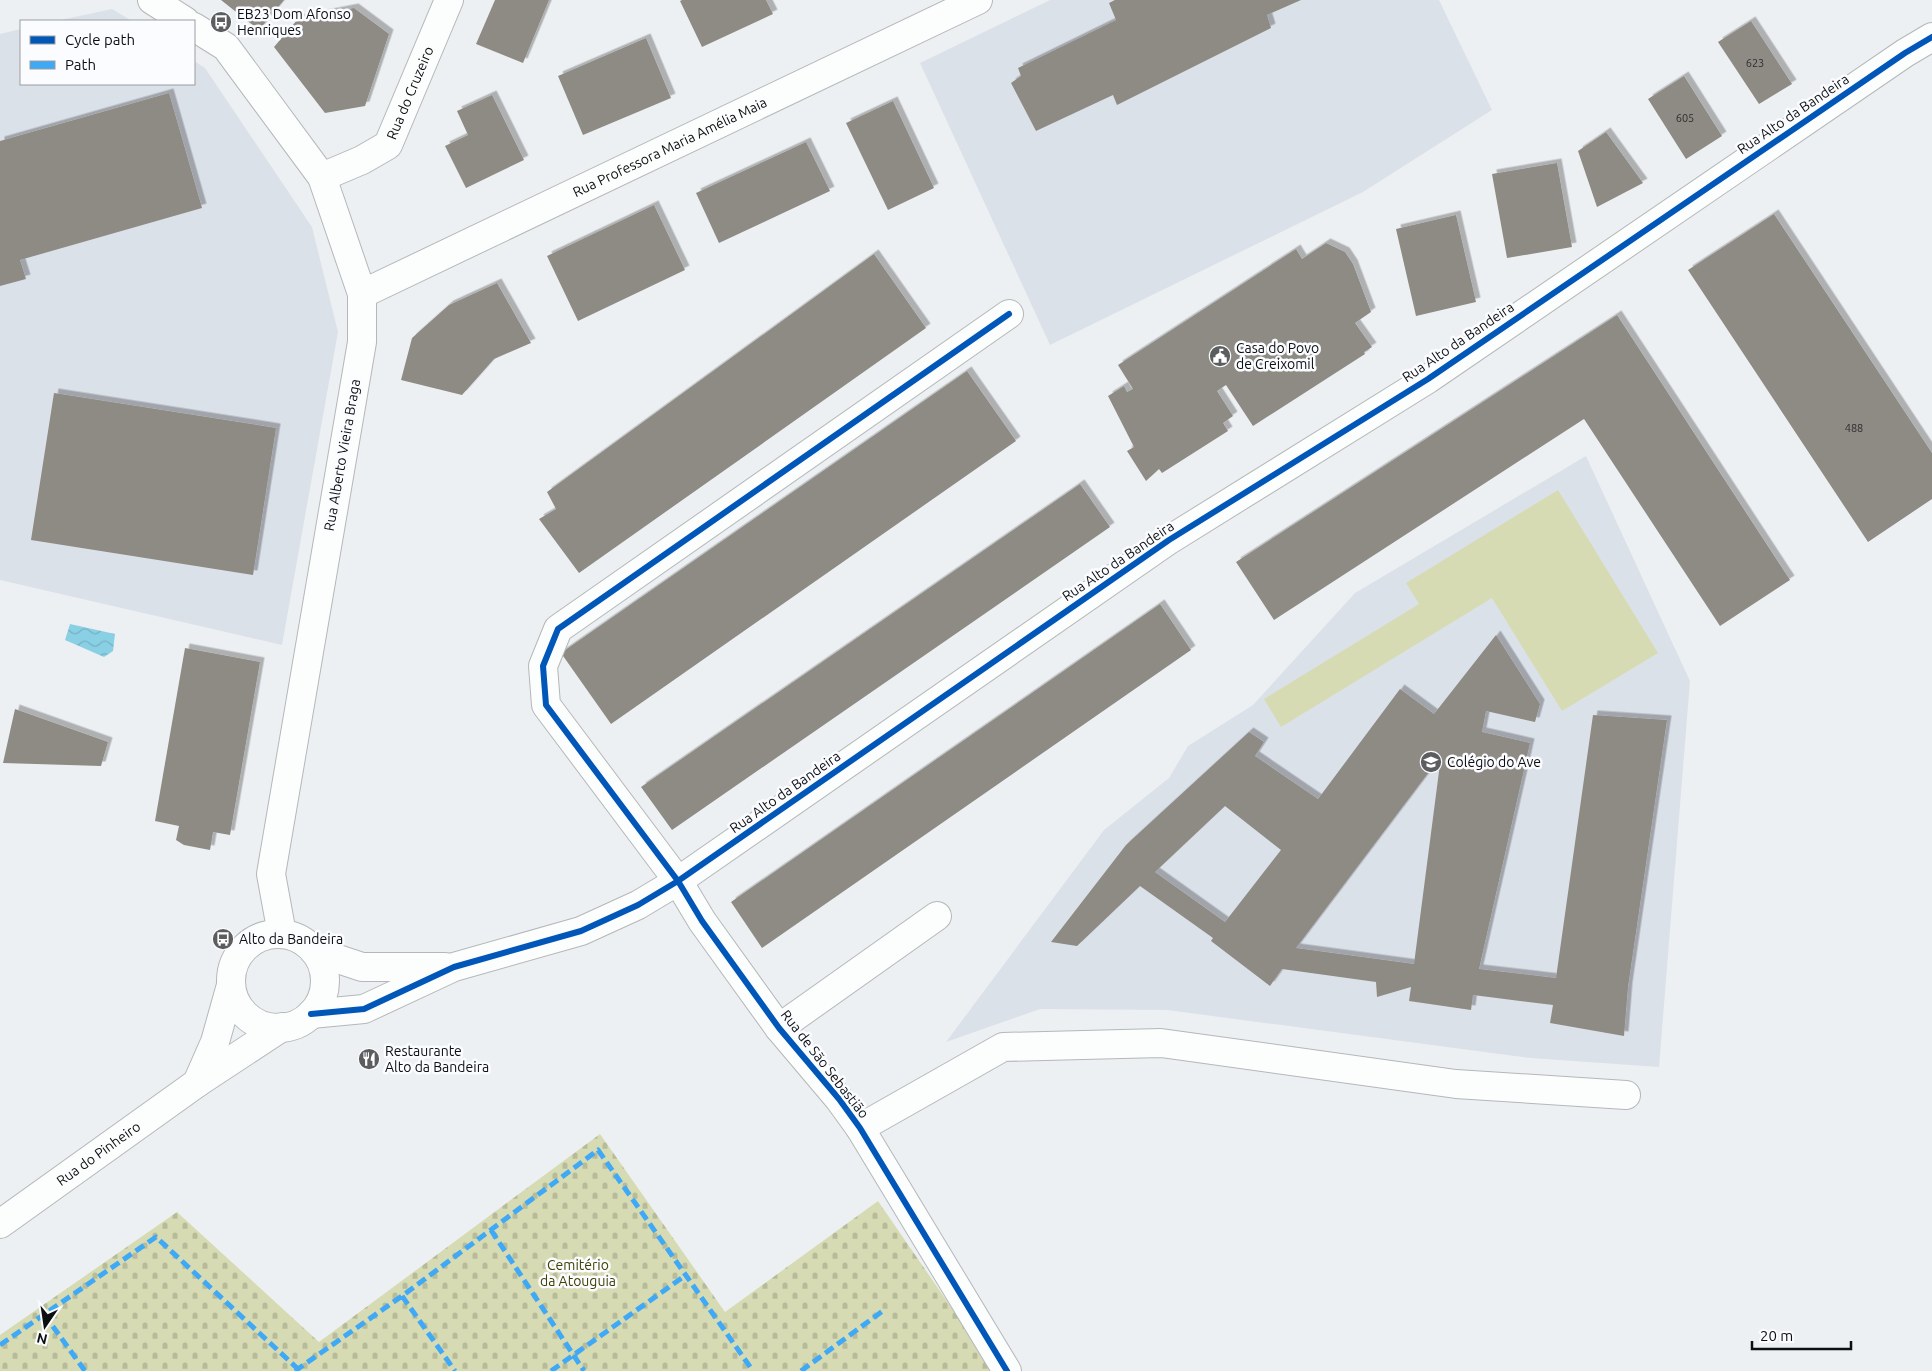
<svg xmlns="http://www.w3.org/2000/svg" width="1932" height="1371" font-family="Ubuntu,sans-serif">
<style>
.built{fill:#dbe1e9}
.cemetery{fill:url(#cemetery-stones)}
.pitch{fill:#d7dbb3}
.water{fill:url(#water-waves)}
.building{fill:#8e8b85;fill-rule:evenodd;filter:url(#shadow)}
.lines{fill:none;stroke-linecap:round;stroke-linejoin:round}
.minor-casing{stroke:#b5b7b9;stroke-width:30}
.minor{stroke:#fcfdfd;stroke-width:28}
.quiet{stroke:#3fa9f5;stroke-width:5;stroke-dasharray:10 5;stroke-linecap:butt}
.cycleway-casing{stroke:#fbfcff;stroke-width:9}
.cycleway{stroke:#0057b8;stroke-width:6}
.labels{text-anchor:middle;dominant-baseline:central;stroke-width:5;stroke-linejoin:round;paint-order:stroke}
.number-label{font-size:11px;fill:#2c2d2d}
.poi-label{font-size:14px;fill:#0c0e10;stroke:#fbfcff;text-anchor:start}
.street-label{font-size:14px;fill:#0c0e10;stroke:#fbfcff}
.park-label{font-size:14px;fill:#3f4001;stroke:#fbfcff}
</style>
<defs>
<pattern id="cemetery-stones" width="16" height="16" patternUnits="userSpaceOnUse" patternTransform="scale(1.25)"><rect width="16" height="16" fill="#d7dbb3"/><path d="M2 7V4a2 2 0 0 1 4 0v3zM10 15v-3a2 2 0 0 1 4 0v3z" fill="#b7bb99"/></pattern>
<pattern id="water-waves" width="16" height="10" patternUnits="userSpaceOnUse" patternTransform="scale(1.25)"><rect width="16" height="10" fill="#8ad0e5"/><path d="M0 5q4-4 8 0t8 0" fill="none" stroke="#76b1c3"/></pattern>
<filter id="shadow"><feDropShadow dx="4.5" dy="-4.5" stdDeviation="0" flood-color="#0004"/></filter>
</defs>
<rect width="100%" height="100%" fill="#edf0f3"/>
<path class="built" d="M 1050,0 L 1439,0 L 1492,110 L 1363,192 L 1050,345 L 920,63 Z
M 112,9 L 132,21 L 56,21 Z
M 21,29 L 21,84 L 194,84 L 194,61 L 205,68 L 312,227 L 338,332 L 282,645 L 0,580 L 0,34 Z
M 1586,456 L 1690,681 L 1659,1067 L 1530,1058 L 1167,1010 L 1040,1009 L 946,1042 L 1104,830 L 1169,778 L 1188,746 L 1253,705 L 1355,593 Z"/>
<path class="cemetery" d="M 600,1134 L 725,1312 L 878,1201 L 995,1371 L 0,1371 L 0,1335 L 177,1212 L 319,1342 Z"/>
<path class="pitch" d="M 1558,490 L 1658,653 L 1562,711 L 1492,598 L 1281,727 L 1264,699 L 1419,604 L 1406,583 Z"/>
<path class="water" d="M 70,624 L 115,634 L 113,651 L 104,657 L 65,640 Z"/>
<path class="building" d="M 221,0 L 284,0 L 259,30 Z
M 495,0 L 549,0 L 523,63 L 476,44 Z
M 682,0 L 766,0 L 773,14 L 702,47 L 680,1 Z
M 1115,0 L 1301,0 L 1267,15 L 1271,28 L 1117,105 L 1113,95 L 1036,131 L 1011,83 L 1021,76 L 1018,68 L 1116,20 L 1109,3 Z
M 354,8 L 389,34 L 365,106 L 325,113 L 274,47 L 298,19 Z
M 1751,21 L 1792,84 L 1759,104 L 1718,42 Z
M 646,38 L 671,98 L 583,135 L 558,76 Z
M 1684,76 L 1722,136 L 1686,159 L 1648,99 Z
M 169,93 L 202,208 L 20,260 L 26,279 L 0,286 L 0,141 Z
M 492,95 L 524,160 L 466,188 L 445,146 L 468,135 L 457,111 Z
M 893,101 L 934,188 L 888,210 L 846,123 Z
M 1606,132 L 1643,183 L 1597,207 L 1578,151 Z
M 806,142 L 830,191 L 719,243 L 696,193 Z
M 1557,163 L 1572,247 L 1507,258 L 1492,174 Z
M 654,205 L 685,270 L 578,321 L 547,256 Z
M 1774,214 L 1932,453 L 1932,499 L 1868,542 L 1688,270 Z
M 1456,215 L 1476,302 L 1416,316 L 1396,229 Z
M 1326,243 L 1345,252 L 1353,264 L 1371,312 L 1355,323 L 1372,347 L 1364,352 L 1365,354 L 1253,426 L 1226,385 L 1217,391 L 1233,416 L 1223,423 L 1228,431 L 1162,473 L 1159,469 L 1146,481 L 1127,451 L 1134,447 L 1108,396 L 1124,386 L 1127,392 L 1133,389 L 1118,365 L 1296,249 L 1302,259 Z
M 874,254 L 926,328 L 579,573 L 539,519 L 556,509 L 547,492 Z
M 497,283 L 531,343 L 494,359 L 462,395 L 401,380 L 412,338 L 449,305 Z
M 1617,315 L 1790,580 L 1720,626 L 1584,419 L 1274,620 L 1236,562 Z
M 967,371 L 1016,441 L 611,724 L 561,653 Z
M 54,393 L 276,428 L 253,575 L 31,540 Z
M 1080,484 L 1110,527 L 672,830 L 641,787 Z
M 1160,604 L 1191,650 L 762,948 L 731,902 Z
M 1496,635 L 1540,704 L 1535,722 L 1486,711 L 1482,732 L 1530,743 L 1479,969 L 1556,978 L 1593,715 L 1667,720 L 1628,987 L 1624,1036 L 1550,1023 L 1553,1005 L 1473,995 L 1471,1010 L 1409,1001 L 1411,987 L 1377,997 L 1376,982 L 1282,969 L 1270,986 L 1211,941 L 1213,938 L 1140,886 L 1077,946 L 1051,942 L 1126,845 L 1249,732 L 1264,742 L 1255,756 L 1318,799 L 1400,689 L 1434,714 ZM 1441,756 L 1414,964 L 1296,948 ZM 1225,806 L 1281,850 L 1225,922 L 1155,872 Z
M 185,648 L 260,662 L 230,835 L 213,832 L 210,850 L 184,845 L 176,840 L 179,826 L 155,821 Z
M 15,709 L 108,742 L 101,766 L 3,763 Z"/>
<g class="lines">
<g class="minor-casing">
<g id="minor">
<path d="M 152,0 L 185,21"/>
<path d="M 194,27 L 226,47 L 322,177 L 362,294 L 362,342 L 271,874 L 282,934"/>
<path id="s1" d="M 322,177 L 362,160 L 388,145 L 449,0"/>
<path id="s2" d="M 362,294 L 978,0"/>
<circle cx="278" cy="981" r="47"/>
<path d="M 314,951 L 362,967 L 445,967"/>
<path d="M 311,1014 L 364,1009 L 454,967 L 581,931 L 638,905 L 678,881 L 1169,540 L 1428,379 L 1905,53 L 1932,37"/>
<path d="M 779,1028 L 937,916"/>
<path d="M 197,1083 L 215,1042 L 231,985"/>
<path d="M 860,1128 L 1003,1047 L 1161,1043 L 1456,1084 L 1626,1095"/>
<path id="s3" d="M 0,1224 L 197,1083 L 282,1027"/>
<path d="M 1007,1371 L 860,1128 L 839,1099 L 779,1028 L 702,921 L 678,881 L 546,705 L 543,666 L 558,629 L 1009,314"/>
</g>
</g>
<use href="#minor" class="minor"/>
<path class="quiet" d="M 491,1230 L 584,1371
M 402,1296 L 455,1371
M 44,1314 L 85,1371
M 0,1345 L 156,1237 L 298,1369
M 295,1371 L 402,1296 L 598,1150 L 753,1371
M 551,1371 L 686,1275
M 801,1371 L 884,1310"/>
<g class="cycleway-casing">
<path id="cycleway" d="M 311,1014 L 364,1009 L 454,967 L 581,931 L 638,905 L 678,881 L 1169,540 L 1428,379 L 1905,53 L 1932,37
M 1007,1371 L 860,1128 L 839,1099 L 779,1028 L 702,921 L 678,881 L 546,705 L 543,666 L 558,629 L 1009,314"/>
</g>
<use href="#cycleway" class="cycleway"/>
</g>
<defs>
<g id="bus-disc" transform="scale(1.125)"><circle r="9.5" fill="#5b5d5f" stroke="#fbfcff"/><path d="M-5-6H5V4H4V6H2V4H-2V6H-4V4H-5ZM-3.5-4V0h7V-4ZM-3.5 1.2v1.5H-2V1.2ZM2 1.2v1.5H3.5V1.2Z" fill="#fff"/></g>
<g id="civic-disc" transform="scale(1.125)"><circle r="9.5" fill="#5b5d5f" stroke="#fbfcff"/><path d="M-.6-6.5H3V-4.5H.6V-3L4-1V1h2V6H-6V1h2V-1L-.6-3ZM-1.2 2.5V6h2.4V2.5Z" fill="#fff"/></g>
<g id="school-disc" transform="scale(1.125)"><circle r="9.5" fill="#5b5d5f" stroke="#fbfcff"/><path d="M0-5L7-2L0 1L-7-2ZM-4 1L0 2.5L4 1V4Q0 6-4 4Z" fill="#fff"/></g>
<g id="restaurant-disc" transform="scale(1.125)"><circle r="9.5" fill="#5b5d5f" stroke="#fbfcff"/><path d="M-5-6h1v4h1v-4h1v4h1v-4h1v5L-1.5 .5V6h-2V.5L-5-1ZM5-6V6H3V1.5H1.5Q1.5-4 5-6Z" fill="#fff"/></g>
</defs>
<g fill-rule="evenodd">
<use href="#bus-disc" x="221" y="22"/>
<use href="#civic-disc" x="1220" y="356"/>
<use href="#school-disc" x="1431" y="762"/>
<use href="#bus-disc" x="223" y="939"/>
<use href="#restaurant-disc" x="369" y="1059"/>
</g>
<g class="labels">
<g class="number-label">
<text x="1755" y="63">623</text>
<text x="1685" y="118">605</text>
<text x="1854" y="428">488</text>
</g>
<g class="poi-label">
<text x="237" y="14">EB23 Dom Afonso<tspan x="237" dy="16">Henriques</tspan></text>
<text x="1236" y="348">Casa do Povo<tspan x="1236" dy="16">de Creixomil</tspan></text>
<text x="1447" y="762">Colégio do Ave</text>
<text x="239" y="939">Alto da Bandeira</text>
<text x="385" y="1051">Restaurante<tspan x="385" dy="16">Alto da Bandeira</tspan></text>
</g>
<g class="street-label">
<text stroke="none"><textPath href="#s1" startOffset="130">Rua do Cruzeiro</textPath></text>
<text transform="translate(1793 114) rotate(-34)">Rua Alto da Bandeira</text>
<text stroke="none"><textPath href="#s2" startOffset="341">Rua Professora Maria Amélia Maia</textPath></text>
<text transform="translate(1458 342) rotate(-34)">Rua Alto da Bandeira</text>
<text transform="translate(342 455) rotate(-80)">Rua Alberto Vieira Braga</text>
<text transform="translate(1118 561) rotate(-34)">Rua Alto da Bandeira</text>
<text transform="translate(785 792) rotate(-35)">Rua Alto da Bandeira</text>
<text transform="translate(825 1064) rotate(52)">Rua de São Sebastião</text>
<text stroke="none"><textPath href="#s3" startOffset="121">Rua do Pinheiro</textPath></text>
</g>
<g class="park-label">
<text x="578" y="1265">Cemitério<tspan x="578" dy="16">da Atouguia</tspan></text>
</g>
</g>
<rect x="20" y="20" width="175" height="65" fill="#fbfcff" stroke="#9b9d9f"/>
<rect x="30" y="36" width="25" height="8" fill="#0057b8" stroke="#9b9d9f"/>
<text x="65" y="45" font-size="15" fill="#0c0e10">Cycle path</text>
<rect x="30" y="61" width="25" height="8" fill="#3fa9f5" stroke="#9b9d9f"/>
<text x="65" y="70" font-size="15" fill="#0c0e10">Path</text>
<g transform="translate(45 1326) rotate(193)" stroke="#fbfcff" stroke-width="4" paint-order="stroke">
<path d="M0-4L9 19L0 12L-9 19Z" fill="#0c0e10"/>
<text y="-8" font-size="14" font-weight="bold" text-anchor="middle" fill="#0c0e10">N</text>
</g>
<path d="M1752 1341v8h99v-8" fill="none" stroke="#0c0e10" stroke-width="2.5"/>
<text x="1760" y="1341" font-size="15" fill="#0c0e10" stroke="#fbfcff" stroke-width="4" paint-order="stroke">20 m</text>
</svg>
